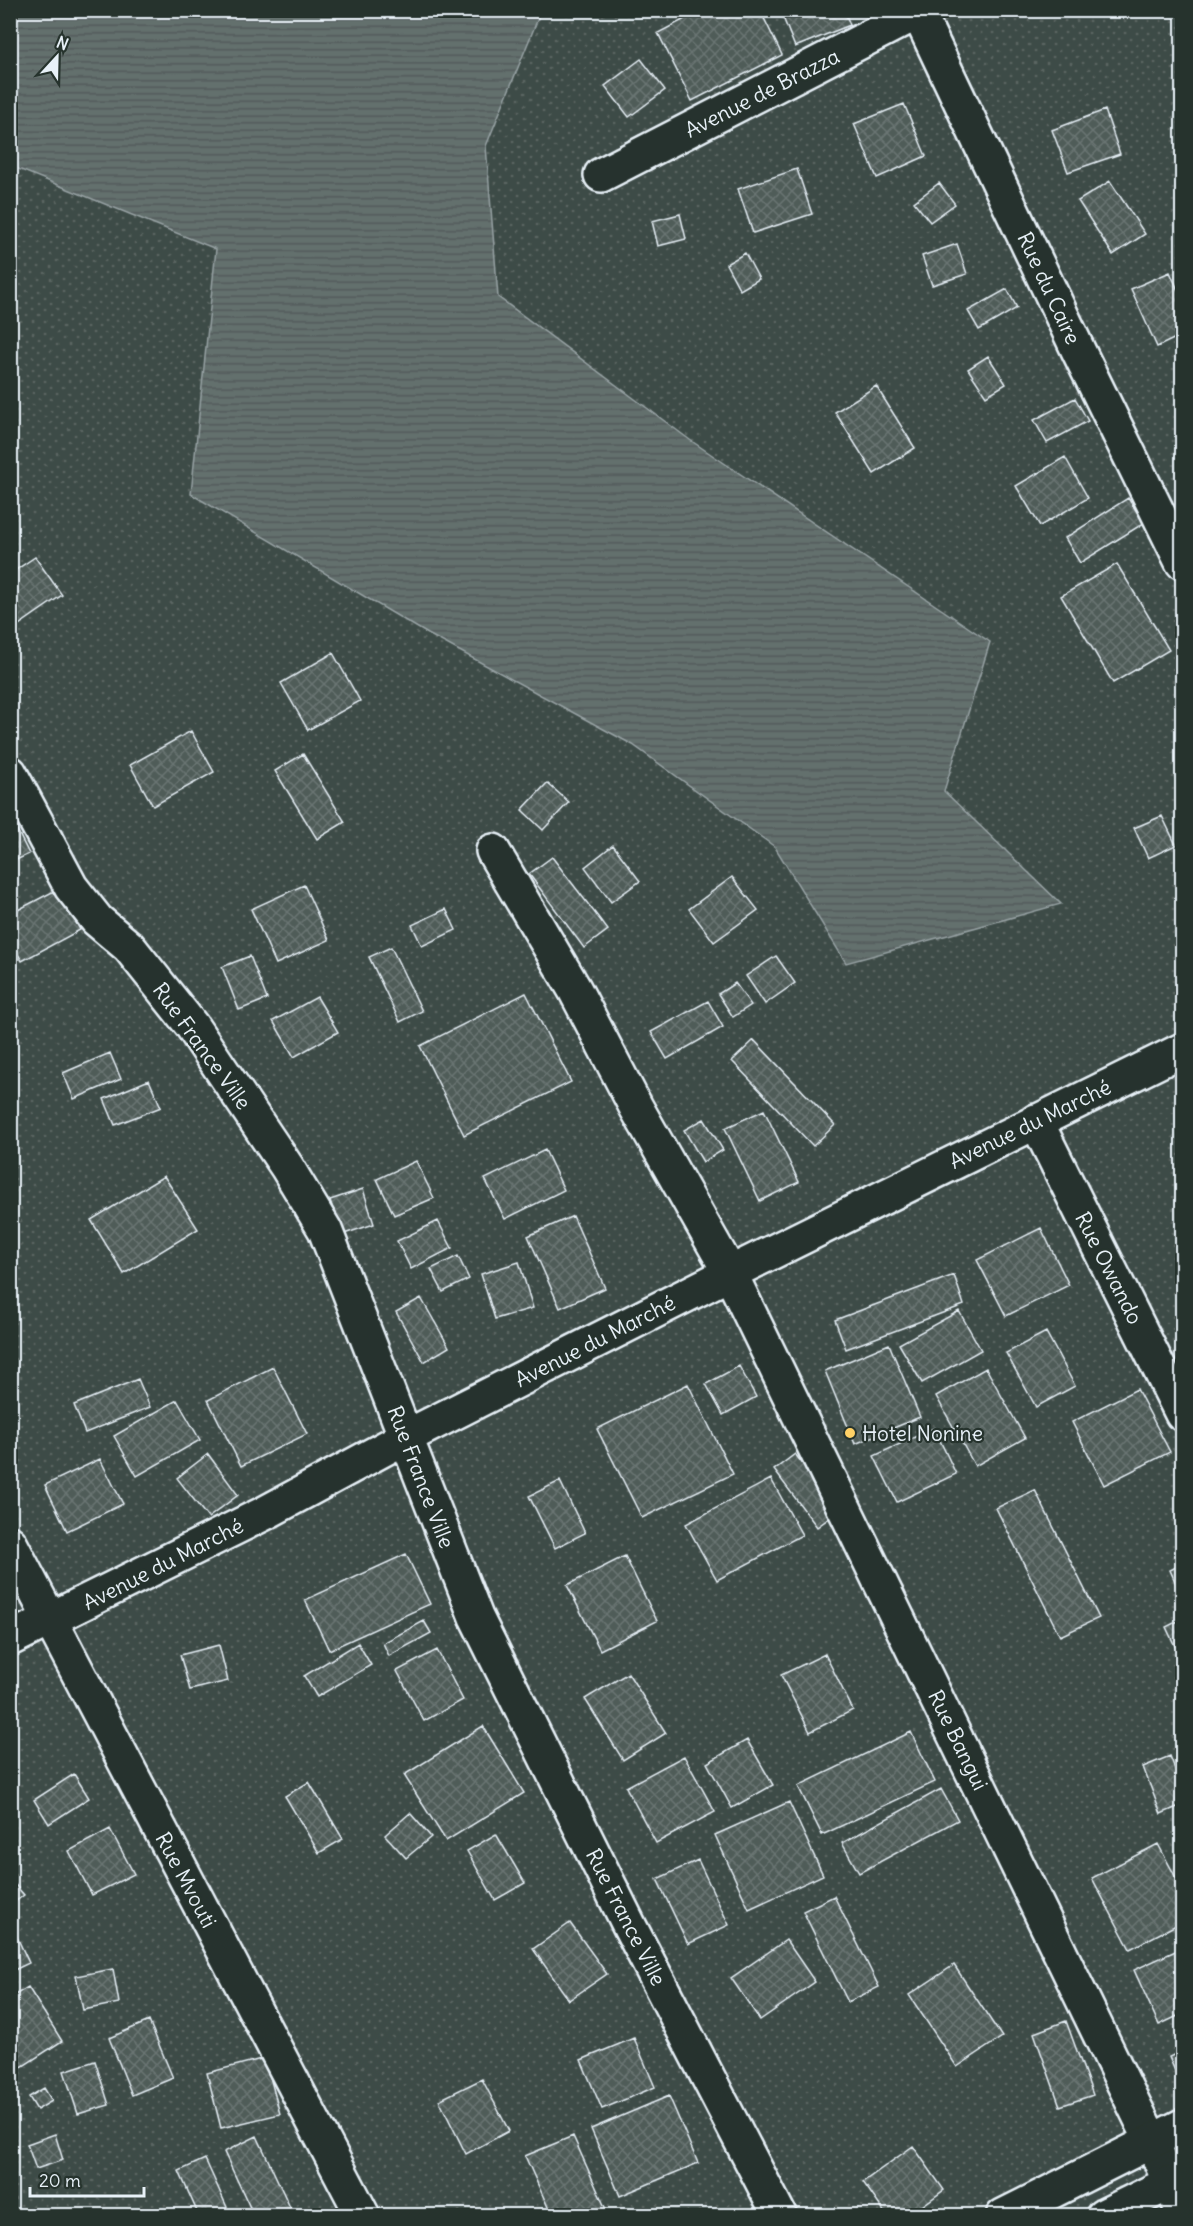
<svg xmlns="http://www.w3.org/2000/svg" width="1193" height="2226" font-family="Delius,sans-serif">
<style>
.grass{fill:url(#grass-dots);stroke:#939ea0;stroke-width:1.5}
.water{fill:url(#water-rules);stroke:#98a3a5;stroke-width:1.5}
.building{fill:url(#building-cross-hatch);stroke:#e8f1f8;stroke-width:1.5}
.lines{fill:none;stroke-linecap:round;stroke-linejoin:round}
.minor-casing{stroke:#e8f1f8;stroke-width:38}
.tertiary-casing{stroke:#e8f1f8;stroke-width:38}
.minor{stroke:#26332d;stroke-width:33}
.tertiary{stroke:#26332d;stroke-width:33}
.poi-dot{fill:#ffd166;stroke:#26332d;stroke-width:2}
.labels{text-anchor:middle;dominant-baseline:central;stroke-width:4.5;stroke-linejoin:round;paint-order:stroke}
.street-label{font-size:21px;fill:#e8f1f8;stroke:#26332d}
.poi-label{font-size:21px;fill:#e8f1f8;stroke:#26332d;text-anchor:start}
</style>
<defs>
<pattern id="grass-dots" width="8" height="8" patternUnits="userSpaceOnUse" patternTransform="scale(1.5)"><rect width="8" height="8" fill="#3e4b47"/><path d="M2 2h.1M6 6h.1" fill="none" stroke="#5a6562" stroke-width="1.8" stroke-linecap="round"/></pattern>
<pattern id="water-rules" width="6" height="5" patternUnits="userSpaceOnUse" patternTransform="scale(1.5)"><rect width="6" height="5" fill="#636f6d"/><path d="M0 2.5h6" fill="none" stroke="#535a5a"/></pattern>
<pattern id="building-cross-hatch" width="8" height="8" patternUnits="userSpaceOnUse" patternTransform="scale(1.5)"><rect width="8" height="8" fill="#505c59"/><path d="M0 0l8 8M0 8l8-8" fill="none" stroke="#697472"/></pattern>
</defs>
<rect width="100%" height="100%" fill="#26332d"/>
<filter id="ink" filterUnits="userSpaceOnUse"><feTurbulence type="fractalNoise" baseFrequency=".0167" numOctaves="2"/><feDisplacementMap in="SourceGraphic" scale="12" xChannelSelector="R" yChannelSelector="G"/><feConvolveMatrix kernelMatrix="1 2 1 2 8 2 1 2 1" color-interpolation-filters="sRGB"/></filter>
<g filter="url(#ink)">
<path class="grass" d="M 11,11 L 1182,11 L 1182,2215 L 11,2215 Z"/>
<path class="water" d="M 10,11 L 541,11 L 486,146 L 498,297 L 690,440 L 990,642 L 944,791 L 1061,904 L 846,963 L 775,847 L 633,745 L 428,634 L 191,494 L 216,249 L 11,166 Z"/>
<path class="building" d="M 702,10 L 760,10 L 782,55 L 692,101 L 658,33 Z
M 780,10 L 844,10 L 850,25 L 795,47 Z
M 641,59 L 665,90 L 629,117 L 605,86 Z
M 904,104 L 926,156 L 877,178 L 854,124 Z
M 1105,110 L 1120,154 L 1068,172 L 1052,130 Z
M 797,169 L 812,214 L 753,233 L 738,189 Z
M 1110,181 L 1145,234 L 1113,255 L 1078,201 Z
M 939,183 L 955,204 L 930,222 L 914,202 Z
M 680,214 L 686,239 L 658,246 L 652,221 Z
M 957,244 L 967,274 L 932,285 L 922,256 Z
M 745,253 L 759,279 L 740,290 L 726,264 Z
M 1170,272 L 1182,299 L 1182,335 L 1157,347 L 1131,289 Z
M 1007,289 L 1017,308 L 979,330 L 968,311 Z
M 988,356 L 1006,384 L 986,396 L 968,369 Z
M 876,386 L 915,448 L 874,474 L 835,412 Z
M 1075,398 L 1088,421 L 1047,443 L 1034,420 Z
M 1065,457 L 1088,498 L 1040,526 L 1016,486 Z
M 1128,498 L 1144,523 L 1080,563 L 1065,538 Z
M 35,557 L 62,595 L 10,631 L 10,574 Z
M 1117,564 L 1169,650 L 1113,683 L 1061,596 Z
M 333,653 L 360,701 L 308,730 L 281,683 Z
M 191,731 L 214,772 L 153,806 L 130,765 Z
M 303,754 L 345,822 L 317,839 L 275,771 Z
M 547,783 L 569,802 L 543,830 L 522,810 Z
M 10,816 L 29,854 L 10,863 Z
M 1162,816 L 1176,845 L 1148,858 L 1134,828 Z
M 613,845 L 640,881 L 611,902 L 585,867 Z
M 552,857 L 608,930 L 584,948 L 529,874 Z
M 732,877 L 758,910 L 714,942 L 689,909 Z
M 304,885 L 329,940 L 276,964 L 251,909 Z
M 58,889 L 80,930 L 22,961 L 10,941 L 10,914 Z
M 446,909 L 456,930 L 422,946 L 412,925 Z
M 391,947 L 422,1011 L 400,1022 L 369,957 Z
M 250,956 L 267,999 L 239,1010 L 222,967 Z
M 776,956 L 795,983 L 765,1004 L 746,976 Z
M 735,983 L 751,1005 L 733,1017 L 718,994 Z
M 526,993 L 571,1082 L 464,1135 L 420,1046 Z
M 317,997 L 338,1032 L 294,1057 L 273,1021 Z
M 708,1001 L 723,1027 L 667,1059 L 651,1032 Z
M 754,1040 L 835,1125 L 813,1146 L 732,1061 Z
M 110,1053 L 121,1079 L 74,1099 L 63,1073 Z
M 149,1080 L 161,1107 L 115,1125 L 104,1099 Z
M 764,1110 L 799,1182 L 760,1201 L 725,1128 Z
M 704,1119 L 723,1150 L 703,1162 L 684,1130 Z
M 545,1150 L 564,1190 L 505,1219 L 485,1179 Z
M 416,1161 L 434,1198 L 394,1215 L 377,1179 Z
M 164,1176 L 198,1229 L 124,1274 L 91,1220 Z
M 363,1189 L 374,1224 L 341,1235 L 330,1200 Z
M 573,1216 L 605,1288 L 560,1308 L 528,1236 Z
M 438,1221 L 452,1248 L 411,1269 L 397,1241 Z
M 1041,1228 L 1069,1285 L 1006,1316 L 977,1260 Z
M 458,1256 L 469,1279 L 443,1292 L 431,1269 Z
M 519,1262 L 533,1308 L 495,1319 L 481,1274 Z
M 954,1275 L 964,1305 L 846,1349 L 835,1320 Z
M 421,1298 L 449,1347 L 424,1362 L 396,1312 Z
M 959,1311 L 981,1350 L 922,1383 L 899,1344 Z
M 1046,1332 L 1075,1386 L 1036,1407 L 1006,1353 Z
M 889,1344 L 920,1417 L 855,1444 L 825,1371 Z
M 739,1366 L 756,1397 L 723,1415 L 706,1384 Z
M 273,1367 L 307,1434 L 241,1466 L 208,1400 Z
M 986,1368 L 1025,1438 L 975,1466 L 936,1396 Z
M 138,1379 L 150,1407 L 85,1433 L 74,1405 Z
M 688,1384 L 733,1474 L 642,1518 L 597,1429 Z
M 1137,1389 L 1170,1452 L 1104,1485 L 1072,1422 Z
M 177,1400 L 200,1440 L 137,1476 L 114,1436 Z
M 934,1428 L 956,1474 L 897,1502 L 874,1456 Z
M 208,1454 L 238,1495 L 208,1518 L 177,1478 Z
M 795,1454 L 839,1511 L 817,1527 L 774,1470 Z
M 100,1459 L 123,1504 L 67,1531 L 45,1485 Z
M 771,1479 L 802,1535 L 717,1580 L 686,1524 Z
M 560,1481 L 585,1533 L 555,1548 L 529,1496 Z
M 1035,1490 L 1099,1618 L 1060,1636 L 996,1508 Z
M 406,1554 L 430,1604 L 329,1650 L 305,1600 Z
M 625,1556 L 657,1621 L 600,1650 L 567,1585 Z
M 1182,1564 L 1182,1597 L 1170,1570 Z
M 1182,1619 L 1182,1661 L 1166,1627 Z
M 424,1621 L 431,1633 L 389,1656 L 383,1643 Z
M 358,1643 L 371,1665 L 317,1697 L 304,1676 Z
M 219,1645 L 228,1681 L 190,1690 L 180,1655 Z
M 437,1650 L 463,1700 L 424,1721 L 397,1671 Z
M 825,1654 L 853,1710 L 810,1732 L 781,1675 Z
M 628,1673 L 666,1733 L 623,1760 L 585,1699 Z
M 483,1726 L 524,1793 L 446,1841 L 404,1775 Z
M 911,1732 L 935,1782 L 822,1835 L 798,1786 Z
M 747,1740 L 773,1785 L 732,1808 L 707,1763 Z
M 684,1756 L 715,1812 L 656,1843 L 626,1787 Z
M 1170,1756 L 1182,1787 L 1182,1805 L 1161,1814 L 1143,1767 Z
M 74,1774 L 89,1798 L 49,1824 L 34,1800 Z
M 309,1782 L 343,1839 L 319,1853 L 285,1796 Z
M 941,1789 L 958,1820 L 859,1873 L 842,1843 Z
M 789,1802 L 823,1875 L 749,1909 L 715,1835 Z
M 410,1813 L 431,1837 L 406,1858 L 385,1835 Z
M 110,1829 L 134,1874 L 92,1895 L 69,1851 Z
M 496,1834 L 525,1883 L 495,1900 L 467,1851 Z
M 1158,1844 L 1182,1889 L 1182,1922 L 1130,1949 L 1092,1878 Z
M 698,1860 L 729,1925 L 688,1944 L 657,1879 Z
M 10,1879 L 24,1895 L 10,1906 Z
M 834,1896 L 879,1987 L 848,2002 L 803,1911 Z
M 570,1923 L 607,1974 L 569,2000 L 533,1949 Z
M 16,1935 L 29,1963 L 10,1972 L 10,1938 Z
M 786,1940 L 815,1982 L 760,2020 L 731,1978 Z
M 1182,1948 L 1182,2014 L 1159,2025 L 1134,1970 Z
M 954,1965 L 1002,2037 L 957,2067 L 909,1995 Z
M 113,1969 L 119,2003 L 83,2010 L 76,1976 Z
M 28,1987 L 62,2041 L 11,2074 L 10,1998 Z
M 149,2021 L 173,2078 L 132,2095 L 109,2038 Z
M 1066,2021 L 1093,2095 L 1060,2106 L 1034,2033 Z
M 634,2038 L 655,2087 L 602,2109 L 581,2060 Z
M 1182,2051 L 1182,2087 L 1169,2057 Z
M 265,2058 L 280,2114 L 221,2128 L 207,2073 Z
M 95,2061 L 109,2105 L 78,2114 L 64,2071 Z
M 482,2079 L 509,2131 L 466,2154 L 439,2100 Z
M 44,2088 L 52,2101 L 37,2110 L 29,2097 Z
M 669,2096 L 698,2163 L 620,2196 L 591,2129 Z
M 55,2134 L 63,2160 L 36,2169 L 27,2144 Z
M 257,2136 L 294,2216 L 254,2216 L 224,2152 Z
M 573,2136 L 608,2214 L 605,2216 L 552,2216 L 525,2156 Z
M 913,2146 L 944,2190 L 908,2216 L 887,2216 L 863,2182 Z
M 205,2159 L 231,2216 L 199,2216 L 179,2171 Z"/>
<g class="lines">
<g class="minor-casing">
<path id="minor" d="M 917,10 L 1079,352 L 1182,562
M 601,175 L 922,10
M 10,773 L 71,887 L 97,920 L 129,947 L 192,1026 L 287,1167 L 325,1230 L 476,1617 L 630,1927 L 780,2216
M 493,851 L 575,990 L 636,1107 L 730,1273 L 1152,2142 L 1182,2210
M 1036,1121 L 1182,1414
M 10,1543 L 363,2216
M 10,1639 L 265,1513 L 404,1438 L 730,1273 L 1182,1050"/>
</g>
<g class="tertiary-casing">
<path id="tertiary" d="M 1003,2216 L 1182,2126
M 1103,2216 L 1182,2177"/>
</g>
<use href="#minor" class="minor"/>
<use href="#tertiary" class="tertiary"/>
</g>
</g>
<circle class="poi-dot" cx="850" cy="1433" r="6"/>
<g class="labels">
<g class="street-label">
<text transform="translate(762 93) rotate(-27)">Avenue de Brazza</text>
<text transform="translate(1049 288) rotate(65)">Rue du Caire</text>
<text transform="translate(202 1046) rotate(54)">Rue France Ville</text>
<text transform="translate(1030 1124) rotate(-26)">Avenue du Marché</text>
<text transform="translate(1109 1268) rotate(63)">Rue Owando</text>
<text transform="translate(595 1341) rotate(-27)">Avenue du Marché</text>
<text transform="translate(421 1477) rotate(69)">Rue France Ville</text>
<text transform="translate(163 1564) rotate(-27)">Avenue du Marché</text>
<text transform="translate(958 1740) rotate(64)">Rue Bangui</text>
<text transform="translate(186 1880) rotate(62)">Rue Mvouti</text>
<text transform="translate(626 1917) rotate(63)">Rue France Ville</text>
</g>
<g class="poi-label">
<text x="862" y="1433">Hotel Nonine</text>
</g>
</g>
<rect width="1193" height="2226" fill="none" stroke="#26332d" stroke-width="36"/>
<rect x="18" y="18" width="1157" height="2190" fill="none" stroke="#e8f1f8" stroke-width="2" filter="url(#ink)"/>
<g transform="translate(57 57) rotate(22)" stroke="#26332d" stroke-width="4.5" paint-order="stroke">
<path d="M0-4.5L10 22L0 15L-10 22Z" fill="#e8f1f8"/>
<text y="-9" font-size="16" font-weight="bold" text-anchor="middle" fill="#e8f1f8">N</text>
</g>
<path d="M30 2187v9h114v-9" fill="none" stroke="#e8f1f8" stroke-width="3"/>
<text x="39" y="2187" font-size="18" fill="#e8f1f8" stroke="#26332d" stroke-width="4.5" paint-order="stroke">20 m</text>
</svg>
